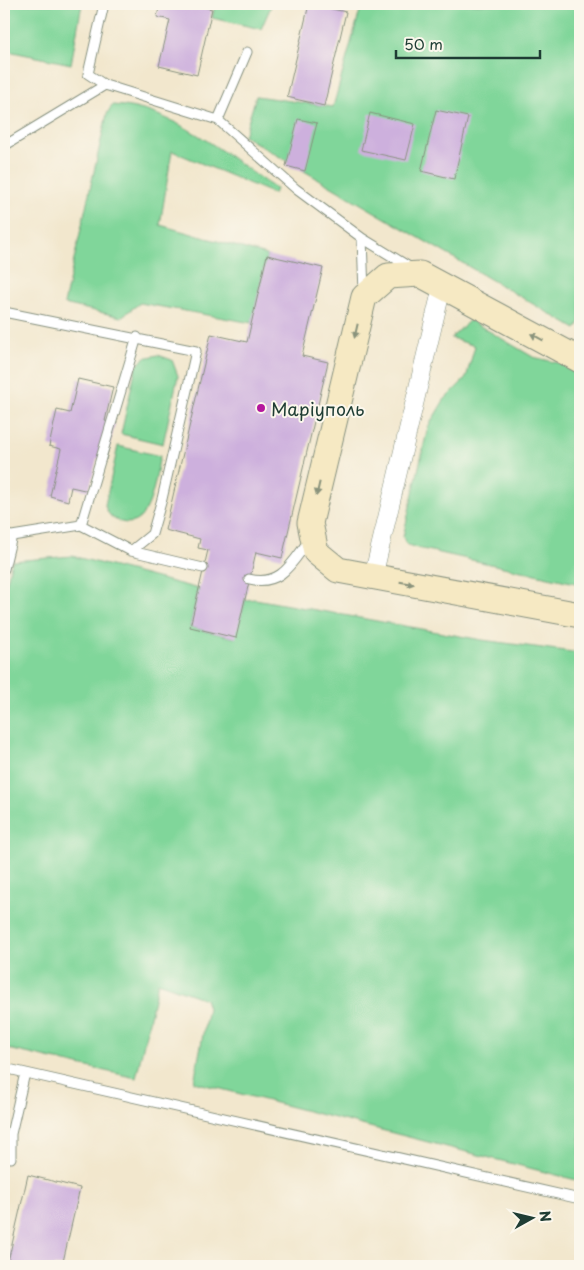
<svg xmlns="http://www.w3.org/2000/svg" width="584" height="1270" font-family="'Playpen Sans',sans-serif">
<style>
.green{fill:#80d69a;stroke:#508a67}
.building{fill:#cdb0dd}
.lines{fill:none;stroke-linecap:round;stroke-linejoin:round}
.lane-casing{stroke:#889280;stroke-width:11}
.street-casing{stroke:#889280;stroke-width:19}
.secondary-casing{stroke:#889280;stroke-width:27}
.lane{stroke:#fff;stroke-width:9}
.street{stroke:#fff;stroke-width:18}
.secondary{stroke:#f6e9c3;stroke-width:25}
.oneway{fill:#8a937c}
.poi-dot{fill:#b5179e;stroke:#fbf7ec;stroke-width:2}
.labels{text-anchor:middle;dominant-baseline:central;stroke-width:4;stroke-linejoin:round;paint-order:stroke}
.poi-label{font-size:18px;fill:#1f3d34;stroke:#fbf7ec;text-anchor:start}
</style>
<rect width="100%" height="100%" fill="#fbf7ec"/>
<filter id="ink" filterUnits="userSpaceOnUse"><feTurbulence type="fractalNoise" baseFrequency=".02" numOctaves="2"/><feDisplacementMap in="SourceGraphic" scale="10" xChannelSelector="R" yChannelSelector="G"/><feConvolveMatrix kernelMatrix="1 2 1 2 8 2 1 2 1" color-interpolation-filters="sRGB"/></filter>
<filter id="wash" filterUnits="userSpaceOnUse"><feTurbulence type="fractalNoise" baseFrequency=".0096" numOctaves="4" result="noise"/><feDisplacementMap in="SourceGraphic" scale="20" xChannelSelector="R" yChannelSelector="G"/><feGaussianBlur stdDeviation="1.12" result="paint"/><feColorMatrix in="noise" values="0 0 0 0 0 0 0 0 0 0 0 0 0 0 0 0 0 1.4 0 .05"/><feComposite in="paint" operator="in"/></filter>
<g filter="url(#wash)">
<rect width="100%" height="100%" fill="#f2e7cd"/>
<path class="green" d="M 4,4 L 82,4 L 71,64 L 8,51 L 4,46 Z
M 215,4 L 272,4 L 261,29 L 212,18 Z
M 349,4 L 580,4 L 580,322 L 576,329 L 244,136 L 256,96 L 333,107 L 361,7 Z
M 112,105 C 173,107 227,156 276,189 L 274,194 L 172,151 L 160,225 L 267,255 L 252,323 L 140,303 L 121,317 L 64,304 L 107,114 Z
M 470,320 L 533,357 L 567,365 L 580,373 L 580,584 L 413,547 L 406,544 L 403,537 L 428,427 L 444,400 L 466,378 L 475,346 L 451,338 Z
M 158,355 L 172,360 L 178,376 L 163,444 L 121,434 L 136,367 L 144,358 Z
M 118,446 L 160,456 C 155,476 152,531 121,522 C 112,519 107,514 105,505 Z
M 72,556 L 199,589 L 190,627 L 235,638 L 245,600 L 255,599 L 482,640 L 580,653 L 580,1181 L 194,1082 L 208,1008 L 205,999 L 158,982 L 136,1078 L 4,1048 L 4,593 L 12,561 Z"/>
<g id="blocks">
<path class="building" d="M 160,4 L 190,4 L 212,9 L 197,75 L 159,66 L 170,20 L 157,17 Z
M 309,4 L 346,12 L 324,106 L 287,97 Z
M 436,110 L 468,117 L 454,179 L 421,171 Z
M 370,113 L 415,124 L 406,160 L 361,150 Z
M 298,119 L 317,123 L 305,171 L 286,166 Z
M 267,255 L 323,268 L 302,356 L 328,362 L 282,558 L 256,552 L 236,638 L 190,627 L 208,550 L 198,548 L 200,539 L 165,530 L 211,334 L 247,342 Z
M 78,379 L 113,387 L 105,421 L 115,424 L 106,460 L 97,458 L 89,491 L 71,487 L 68,501 L 50,496 L 61,449 L 49,446 L 57,410 L 70,413 Z
M 28,1175 L 80,1188 L 62,1266 L 7,1266 Z"/>
</g>
</g>
<g filter="url(#ink)">
<use href="#blocks" fill-opacity="0" stroke="#889280" stroke-width="1"/>
<g class="lines">
<g class="lane-casing">
<path id="lane" d="M 104,4 L 88,74 L 105,85 L 218,120 L 296,189 L 362,238 L 411,268
M 218,120 L 247,52
M 4,146 L 105,85
M 362,238 L 364,293
M 4,312 L 196,351 L 162,499 L 152,534 L 131,551
M 81,525 L 137,337
M 4,534 L 12,536 L 81,525 L 131,551 L 203,568
M 4,569 L 12,536
M 249,579 C 282,587 292,562 310,539
M 4,1068 L 580,1199
M 11,1158 L 11,1134 L 25,1073"/>
</g>
<g class="street-casing">
<path id="street" d="M 373,577 L 442,287"/>
</g>
<g class="secondary-casing">
<path id="secondary" d="M 580,360 L 420,274 L 388,276 L 364,297 L 310,523 L 316,552 L 338,570 L 580,615"/>
</g>
<use href="#lane" class="lane"/>
<use href="#street" class="street"/>
<use href="#secondary" class="secondary"/>
</g>
<defs><path id="oneway-solid" d="M-6-.8H1V-3.2L6.5 0L1 3.2V.8H-6Z" transform="scale(1.25)"/></defs>
<g class="oneway">
<use href="#oneway-solid" transform="translate(356 331) rotate(103)"/>
<use href="#oneway-solid" transform="translate(537 337) rotate(-152)"/>
<use href="#oneway-solid" transform="translate(318 489) rotate(103)"/>
<use href="#oneway-solid" transform="translate(407 583) rotate(10)"/>
</g>
</g>
<circle class="poi-dot" cx="261" cy="408" r="5"/>
<g class="labels">
<g class="poi-label">
<text x="271" y="408">Маріуполь</text>
</g>
</g>
<rect width="584" height="1270" fill="none" stroke="#fbf7ec" stroke-width="20"/>
<g transform="translate(532 1218) rotate(82)" stroke="#fbf7ec" stroke-width="4" paint-order="stroke">
<path d="M0-4L9 19L0 12L-9 19Z" fill="#1f3d34"/>
<text y="-8" font-size="14" font-weight="bold" text-anchor="middle" fill="#1f3d34">N</text>
</g>
<path d="M396 50v8h144v-8" fill="none" stroke="#1f3d34" stroke-width="2.5"/>
<text x="404" y="50" font-size="15" fill="#1f3d34" stroke="#fbf7ec" stroke-width="4" paint-order="stroke">50 m</text>
</svg>
